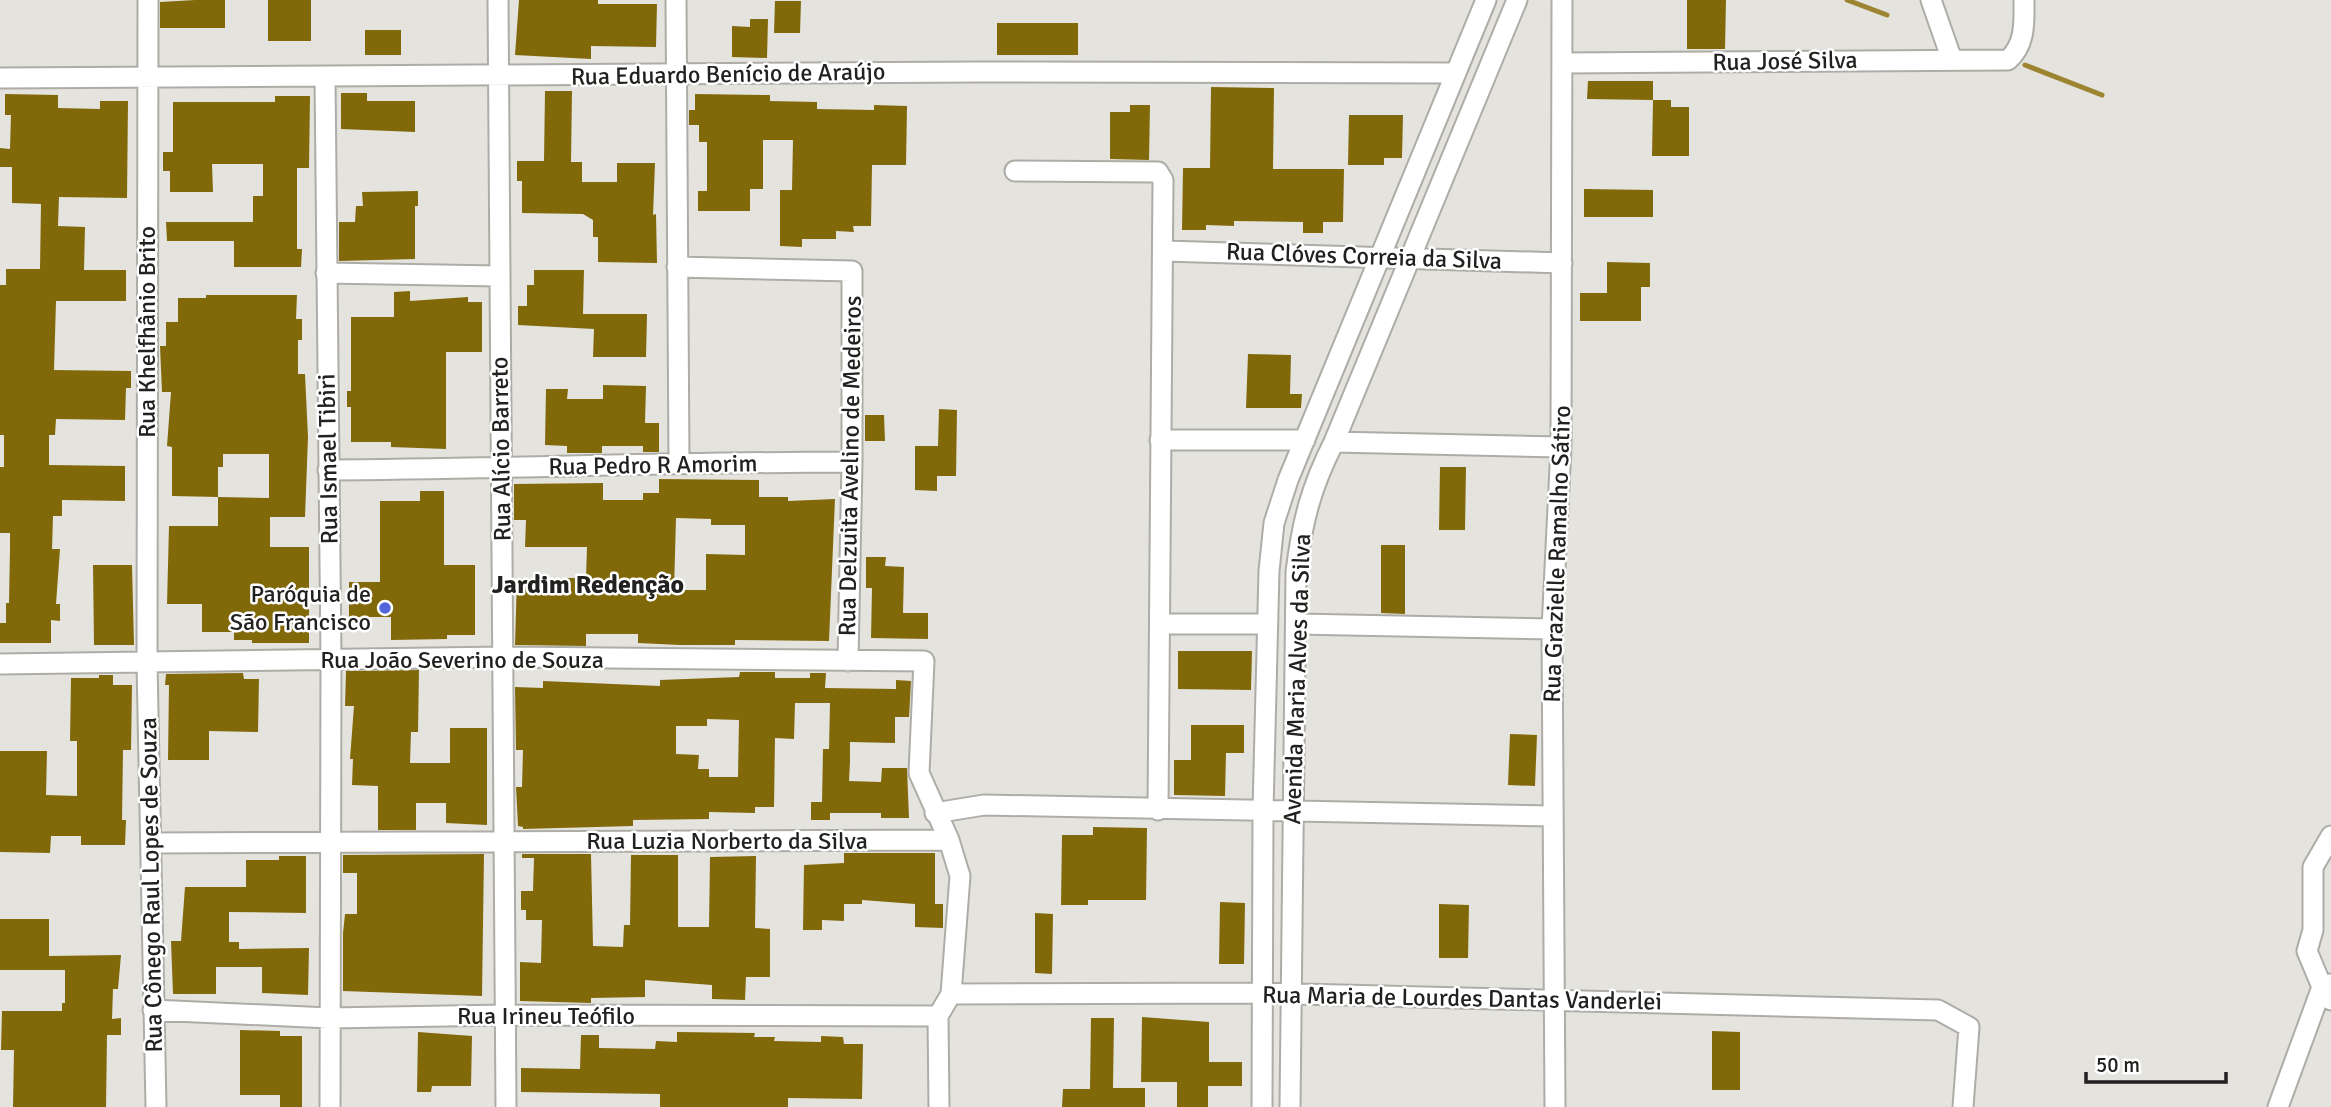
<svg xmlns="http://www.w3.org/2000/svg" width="2331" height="1107" font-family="Signika,sans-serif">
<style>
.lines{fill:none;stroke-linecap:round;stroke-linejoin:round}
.stream{stroke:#9d8432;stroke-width:5}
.building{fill:#81690a;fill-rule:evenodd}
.minor-casing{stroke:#adaca6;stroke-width:23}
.minor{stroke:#fff;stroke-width:19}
.poi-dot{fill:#5266dc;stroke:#fff;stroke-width:2.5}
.labels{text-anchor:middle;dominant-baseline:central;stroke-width:5;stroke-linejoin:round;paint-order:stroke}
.street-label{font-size:24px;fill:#22211f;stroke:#fff}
.poi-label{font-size:24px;fill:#22211f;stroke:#fff;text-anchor:end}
.neighbourhood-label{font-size:26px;font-weight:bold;fill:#22211f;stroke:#fff}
</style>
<rect width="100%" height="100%" fill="#e5e3de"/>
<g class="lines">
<path class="stream" d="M 1847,0 L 1887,15
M 2025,65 L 2102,95"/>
</g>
<path class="building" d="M 195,0 L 225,0 L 225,28 L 160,28 L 160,2 Z
M 268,0 L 311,0 L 311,41 L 268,41 Z
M 519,0 L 598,0 L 598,4 L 657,4 L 656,47 L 591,46 L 591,59 L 515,55 Z
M 1687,0 L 1726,0 L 1725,49 L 1687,49 Z
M 775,1 L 801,1 L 800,33 L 774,33 Z
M 750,19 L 768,19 L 767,58 L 732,57 L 732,26 L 750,27 Z
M 997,23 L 1078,23 L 1078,55 L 997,55 Z
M 365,30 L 401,30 L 401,55 L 365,55 Z
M 1588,81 L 1653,81 L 1653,100 L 1587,99 Z
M 1211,87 L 1274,88 L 1273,169 L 1344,169 L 1343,222 L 1323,222 L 1323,233 L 1303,233 L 1303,222 L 1234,221 L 1234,226 L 1206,225 L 1206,230 L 1182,230 L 1183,168 L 1210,168 Z
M 545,91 L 572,91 L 571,162 L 582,162 L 582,182 L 617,182 L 617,163 L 655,163 L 653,215 L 656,214 L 657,263 L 598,262 L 598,237 L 593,237 L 593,220 L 583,214 L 522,213 L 522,181 L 517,181 L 517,161 L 544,161 Z
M 341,93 L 367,93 L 367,101 L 415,101 L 415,132 L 341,129 Z
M 5,94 L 58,95 L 58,108 L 100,109 L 100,101 L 128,101 L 127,198 L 59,197 L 58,226 L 85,227 L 84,270 L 126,270 L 126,301 L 56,301 L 54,370 L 131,371 L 131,388 L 126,388 L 125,420 L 56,419 L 55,435 L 49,435 L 49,465 L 125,466 L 125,501 L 62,500 L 62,516 L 53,516 L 52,549 L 60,549 L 56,604 L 60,604 L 60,621 L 51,620 L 51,643 L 0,643 L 0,623 L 6,623 L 6,603 L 9,603 L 10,549 L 10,533 L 0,533 L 0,467 L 4,467 L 4,435 L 0,435 L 0,285 L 6,285 L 6,269 L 40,269 L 41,204 L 12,203 L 12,167 L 0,167 L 0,148 L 10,149 L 11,115 L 5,115 Z
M 695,94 L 770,95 L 770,101 L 817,102 L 817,109 L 874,110 L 874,105 L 907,106 L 906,165 L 872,165 L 871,226 L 853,226 L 854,232 L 836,231 L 836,239 L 802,239 L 802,247 L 780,246 L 780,190 L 792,190 L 793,140 L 763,140 L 763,189 L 750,189 L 750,211 L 698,211 L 698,191 L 707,191 L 707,142 L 699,142 L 699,125 L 689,125 L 689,110 L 695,110 Z
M 275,96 L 310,96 L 309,168 L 297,168 L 297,249 L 302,249 L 301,267 L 234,267 L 234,241 L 167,241 L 166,222 L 253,222 L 253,196 L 263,196 L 263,164 L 212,164 L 213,192 L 170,192 L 170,171 L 163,171 L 163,152 L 173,152 L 173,102 L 275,102 Z
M 1653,100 L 1671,100 L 1671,107 L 1689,107 L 1689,156 L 1652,156 Z
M 1130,105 L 1150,105 L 1149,160 L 1110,159 L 1110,112 L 1130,112 Z
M 1349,115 L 1403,115 L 1402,158 L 1384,158 L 1384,165 L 1348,165 Z
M 1584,189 L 1653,190 L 1653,217 L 1584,217 Z
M 418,191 L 418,206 L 415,206 L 415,259 L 339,261 L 339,222 L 355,222 L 356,206 L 363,206 L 362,192 Z
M 1607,262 L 1650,263 L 1650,287 L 1641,287 L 1641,321 L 1580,321 L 1580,293 L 1607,293 Z
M 534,270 L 584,270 L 583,314 L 647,314 L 646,357 L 593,357 L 594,329 L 518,325 L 518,306 L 527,306 L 527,285 L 534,285 Z
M 410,291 L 410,301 L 468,297 L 468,302 L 482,302 L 482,352 L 446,352 L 446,449 L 391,447 L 391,442 L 351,442 L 351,407 L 347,407 L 347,391 L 351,391 L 351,317 L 394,317 L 394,292 Z
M 206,295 L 297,295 L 296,319 L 302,319 L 302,340 L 298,340 L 298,374 L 305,374 L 308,437 L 305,517 L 270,517 L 270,547 L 309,547 L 309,643 L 252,643 L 252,640 L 234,640 L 234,632 L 202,632 L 202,604 L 167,604 L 169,526 L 218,526 L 218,497 L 269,498 L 269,454 L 223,454 L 223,467 L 218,467 L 218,497 L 172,496 L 172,447 L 167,446 L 171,392 L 162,392 L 160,346 L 166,346 L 166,322 L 178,322 L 178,298 L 206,298 Z
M 1248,354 L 1291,355 L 1290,394 L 1302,394 L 1301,408 L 1246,408 Z
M 603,385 L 646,386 L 645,423 L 659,423 L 659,452 L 643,452 L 643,446 L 602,446 L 602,453 L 567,453 L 567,446 L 545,445 L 546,389 L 568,389 L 567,399 L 603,399 Z
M 939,409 L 957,410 L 956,476 L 937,476 L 937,491 L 915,490 L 915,446 L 938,446 Z
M 865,415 L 884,415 L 885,441 L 865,441 Z
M 1440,467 L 1466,467 L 1465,530 L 1439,530 Z
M 659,479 L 759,480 L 759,497 L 788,497 L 788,501 L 835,499 L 829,641 L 735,640 L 735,645 L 680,645 L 638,643 L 638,634 L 586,634 L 586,646 L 515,645 L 517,578 L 586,578 L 587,547 L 525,547 L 526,520 L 514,520 L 514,484 L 603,483 L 603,500 L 643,500 L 643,493 L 659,493 ZM 676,518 L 711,519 L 711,525 L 745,525 L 745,555 L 706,554 L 706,590 L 674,590 Z
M 420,491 L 444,491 L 444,565 L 475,565 L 475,635 L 447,635 L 447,639 L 391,640 L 391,617 L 349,617 L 349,582 L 380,582 L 380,501 L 420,501 Z
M 1381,545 L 1405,545 L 1405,614 L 1381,613 Z
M 866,557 L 886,557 L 885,566 L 904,567 L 903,613 L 928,613 L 928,639 L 871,638 L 872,588 L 866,588 Z
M 93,565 L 132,565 L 134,645 L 94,645 Z
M 1178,651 L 1252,651 L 1251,690 L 1178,689 Z
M 419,670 L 418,732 L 411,732 L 410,763 L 450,763 L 450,728 L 487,728 L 487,825 L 446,823 L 446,803 L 416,803 L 416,830 L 378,830 L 378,786 L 352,785 L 353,759 L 350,759 L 354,706 L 345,706 L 346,671 Z
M 740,672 L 775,672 L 775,678 L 810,678 L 810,673 L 826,673 L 825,688 L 896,689 L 896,680 L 911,681 L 909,717 L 895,717 L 895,743 L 850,742 L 850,762 L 849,781 L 881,782 L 882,768 L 907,768 L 909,818 L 881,818 L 881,813 L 830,813 L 830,820 L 811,820 L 811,802 L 822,802 L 823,749 L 829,749 L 830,703 L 795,703 L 794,739 L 775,738 L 774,807 L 755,807 L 755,813 L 709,812 L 709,819 L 633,820 L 633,826 L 523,829 L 523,827 L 518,826 L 516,787 L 522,787 L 523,750 L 516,750 L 515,687 L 543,688 L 543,681 L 660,686 L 660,680 L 739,677 ZM 707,719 L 739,720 L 738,777 L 709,777 L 709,769 L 698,769 L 699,755 L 676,754 L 676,726 L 707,726 Z
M 243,673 L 244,679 L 259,679 L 258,732 L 209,731 L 209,760 L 168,760 L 169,685 L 165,685 L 166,674 Z
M 99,675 L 113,675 L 113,685 L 132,685 L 131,750 L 123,750 L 122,820 L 126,820 L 125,845 L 81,845 L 81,836 L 51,836 L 50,853 L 0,852 L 0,751 L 47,751 L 46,795 L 77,796 L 77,741 L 70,741 L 71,678 L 99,678 Z
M 1191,725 L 1244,725 L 1244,753 L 1226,753 L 1225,796 L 1174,795 L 1174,760 L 1191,760 Z
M 1510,734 L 1537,735 L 1535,786 L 1508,785 Z
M 1093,827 L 1147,828 L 1146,900 L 1088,900 L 1088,905 L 1061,905 L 1062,835 L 1093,835 Z
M 844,853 L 935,853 L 935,904 L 943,904 L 943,928 L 915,927 L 915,904 L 862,900 L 862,904 L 844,904 L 844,921 L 822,920 L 822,930 L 803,930 L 804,865 L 844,863 Z
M 484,854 L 482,996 L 343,991 L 343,933 L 345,914 L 357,914 L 357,873 L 343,873 L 343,855 Z
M 522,854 L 591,854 L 593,946 L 623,947 L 624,925 L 630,925 L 631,855 L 678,855 L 678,927 L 709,927 L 710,857 L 756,856 L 755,928 L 770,929 L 770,977 L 746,977 L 745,1000 L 712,999 L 712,985 L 645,980 L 645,997 L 591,998 L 591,1003 L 520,1001 L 520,962 L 541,963 L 542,920 L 526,920 L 526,910 L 521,910 L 521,891 L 533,891 L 534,858 L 522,858 Z
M 279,856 L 306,856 L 306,913 L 229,912 L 229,942 L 239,942 L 239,949 L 309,948 L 308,995 L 262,993 L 262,967 L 216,967 L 216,994 L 173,994 L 171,941 L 181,941 L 185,887 L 246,887 L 246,860 L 279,860 Z
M 1220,902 L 1245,903 L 1244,964 L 1219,964 Z
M 1439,904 L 1469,905 L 1468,958 L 1439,958 Z
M 1035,913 L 1053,914 L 1052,974 L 1035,973 Z
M 0,919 L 49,919 L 49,956 L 121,955 L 118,989 L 113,989 L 112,1019 L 121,1018 L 121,1035 L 107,1035 L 106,1107 L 13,1107 L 14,1050 L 1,1050 L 2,1011 L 62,1011 L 62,1003 L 65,1003 L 65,970 L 0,970 Z
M 1142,1017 L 1209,1022 L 1209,1062 L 1242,1062 L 1242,1086 L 1208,1086 L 1208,1107 L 1177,1107 L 1177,1082 L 1141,1082 Z
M 1091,1018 L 1114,1018 L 1113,1088 L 1145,1088 L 1145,1107 L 1062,1107 L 1063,1089 L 1090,1089 Z
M 240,1030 L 280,1031 L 280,1036 L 302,1036 L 302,1107 L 280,1107 L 280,1095 L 240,1095 Z
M 1712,1031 L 1740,1032 L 1740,1090 L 1712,1090 Z
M 418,1032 L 472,1036 L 471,1086 L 432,1086 L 431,1092 L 417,1092 Z
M 677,1032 L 755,1033 L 754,1037 L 775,1037 L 774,1041 L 821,1042 L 821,1036 L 843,1037 L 844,1044 L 863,1044 L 862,1099 L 788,1098 L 788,1107 L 660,1107 L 660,1094 L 521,1092 L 521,1068 L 580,1069 L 581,1035 L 599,1035 L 599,1048 L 655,1049 L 656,1041 L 677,1042 Z"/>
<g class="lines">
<g class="minor-casing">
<path id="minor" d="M 148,0 L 147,664 L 156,1107
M 498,0 L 506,1107
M 676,0 L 679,462
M 1931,0 L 1952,60
M 1563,63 L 2008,60 C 2026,44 2024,22 2024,0
M 0,78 L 976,72 L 1456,73
M 325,78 L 331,660 L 330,1107
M 1015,171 L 1158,172 L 1163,180 L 1158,810
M 1165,251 L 1562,263
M 677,267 L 852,271 L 852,462 L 848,661
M 326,273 L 499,276
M 1160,440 L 1305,440
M 1334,442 L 1561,447
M 328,470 C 503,469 677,462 852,462
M 1161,624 L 1267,624
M 1296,624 L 1552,629
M 0,664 L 503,657 L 924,661 L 919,773 L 949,840 L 960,876 L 951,994 L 938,1016 L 939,1107
M 935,813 L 984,805 L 1552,816
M 2331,836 L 2313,867 L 2313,930 L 2307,951 L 2322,987 L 2331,1000
M 151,843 L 949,840
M 951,994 L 1263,993 L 1938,1010 L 1969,1027 L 1963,1107
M 153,1010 L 329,1018 L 505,1015 L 938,1016
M 1262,1107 L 1263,810 L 1269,571 L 1274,523 L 1288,480 L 1486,0
M 1290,1107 L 1296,572 C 1302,522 1311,487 1334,442 L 1517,0
M 1555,1107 L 1552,629 L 1561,447 L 1562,0
M 2278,1107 L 2322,987 L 2330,984"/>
</g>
<use href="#minor" class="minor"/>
</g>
<circle class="poi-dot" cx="385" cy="608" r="7"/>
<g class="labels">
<g class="street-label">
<text transform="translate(1785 61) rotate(-1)">Rua José Silva</text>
<text transform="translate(728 74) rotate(-1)">Rua Eduardo Benício de Araújo</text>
<text transform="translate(1364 256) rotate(2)">Rua Clóves Correia da Silva</text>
<text transform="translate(147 332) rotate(-90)">Rua Khelfhânio Brito</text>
<text transform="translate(501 449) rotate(-91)">Rua Alício Barreto</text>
<text transform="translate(328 459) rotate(-91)">Rua Ismael Tibiri</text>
<text transform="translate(653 465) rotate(-1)">Rua Pedro R Amorim</text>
<text transform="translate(850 466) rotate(-89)">Rua Delzuita Avelino de Medeiros</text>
<text transform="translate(1557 554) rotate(-88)">Rua Grazielle Ramalho Sátiro</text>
<text x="462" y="660">Rua João Severino de Souza</text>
<text transform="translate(1297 679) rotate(-88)">Avenida Maria Alves da Silva</text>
<text x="727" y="841">Rua Luzia Norberto da Silva</text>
<text transform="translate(151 885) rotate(-91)">Rua Cônego Raul Lopes de Souza</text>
<text transform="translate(1462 998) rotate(1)">Rua Maria de Lourdes Dantas Vanderlei</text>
<text x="546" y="1016">Rua Irineu Teófilo</text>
</g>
<g class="poi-label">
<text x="371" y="594">Paróquia de<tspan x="371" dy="28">São Francisco</tspan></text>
</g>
<g class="neighbourhood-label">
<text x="588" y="585">Jardim Redenção</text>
</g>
</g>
<path d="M2086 1072v10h140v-10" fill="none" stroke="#22211f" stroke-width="3.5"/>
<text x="2096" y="1072" font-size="21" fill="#22211f" stroke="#ffffff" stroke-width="5" paint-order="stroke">50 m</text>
</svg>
